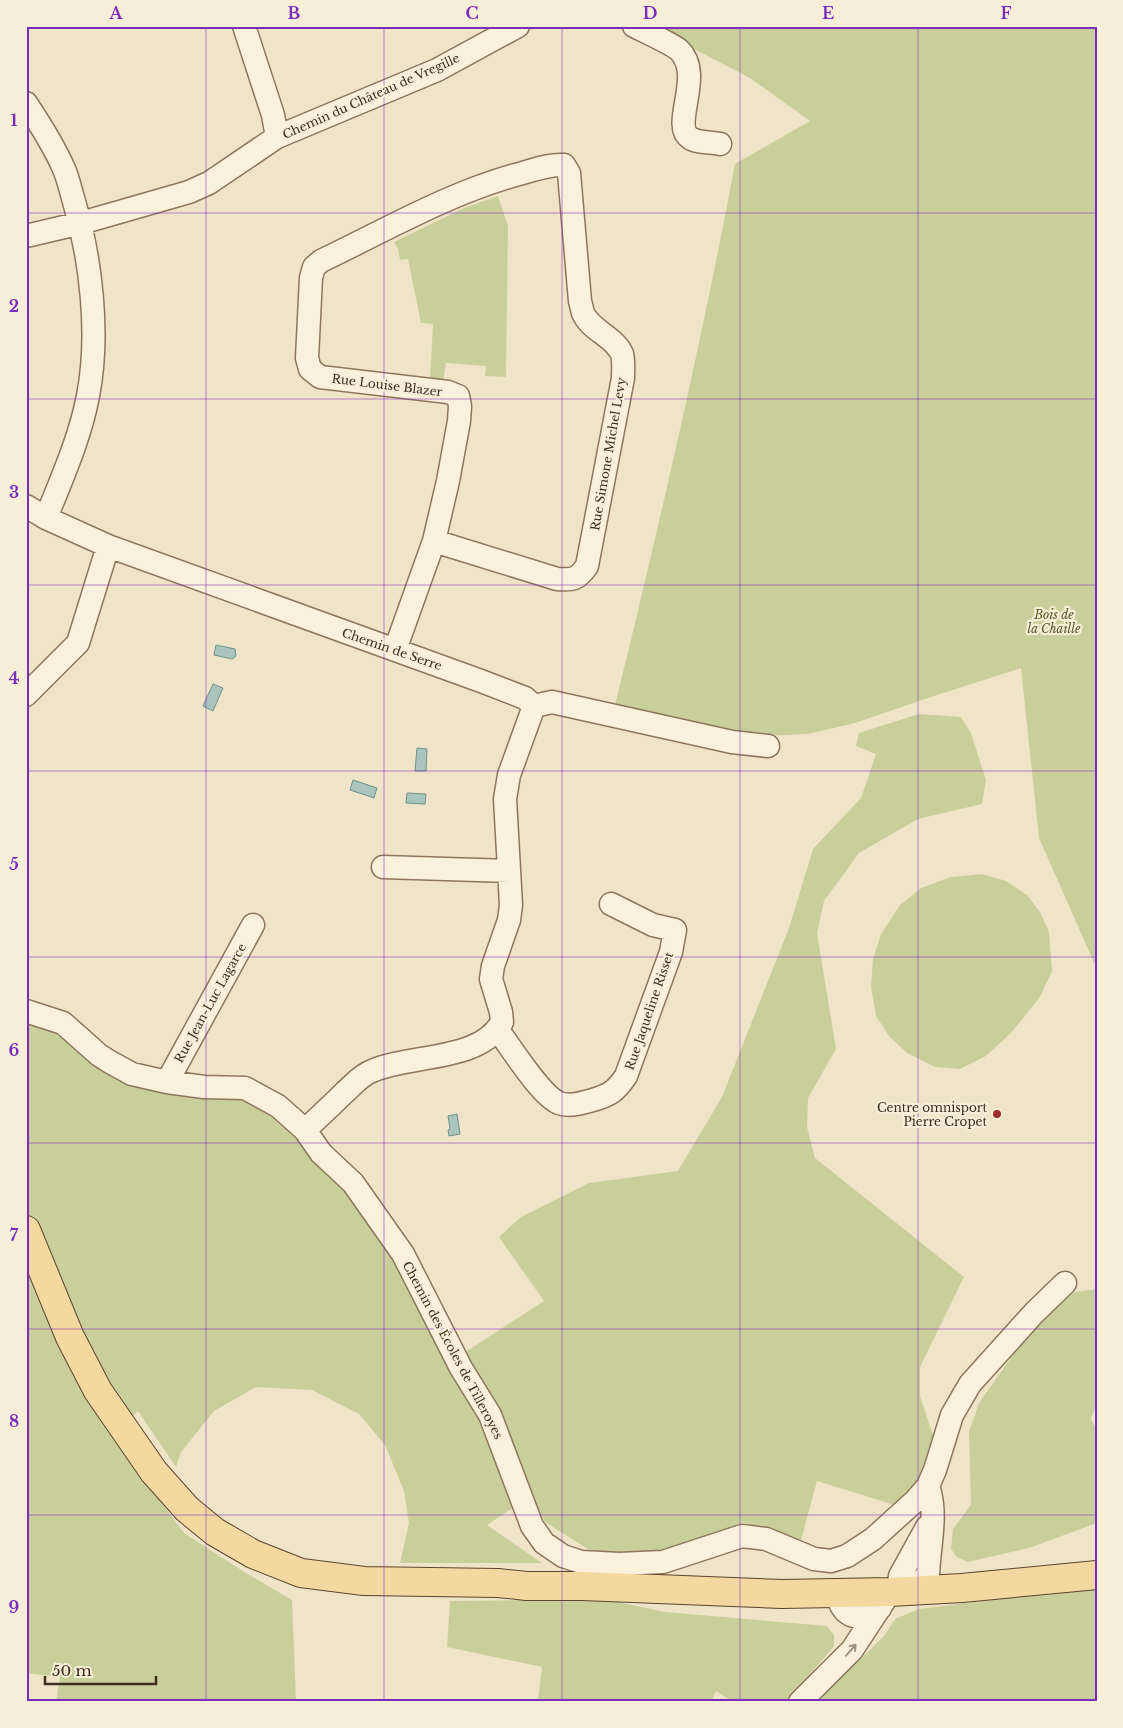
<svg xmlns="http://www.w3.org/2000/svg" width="1123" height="1728" font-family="'Libre Baskerville',serif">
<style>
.green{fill:#c9cf9b}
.water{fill:#a9c4bc;stroke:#6f938a}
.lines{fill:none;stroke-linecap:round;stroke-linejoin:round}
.minor-casing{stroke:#8d765c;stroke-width:25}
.major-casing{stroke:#5b4430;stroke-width:30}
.minor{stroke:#faf1dc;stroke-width:22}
.major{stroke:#f3d9a0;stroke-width:28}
.oneway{stroke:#9c907e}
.grid{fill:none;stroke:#7b2cbf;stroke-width:1;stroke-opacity:0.55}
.poi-dot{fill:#9e2a2b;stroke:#f7eed8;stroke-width:2}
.labels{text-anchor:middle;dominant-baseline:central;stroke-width:4.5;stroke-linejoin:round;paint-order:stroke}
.street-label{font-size:12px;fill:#3d2e20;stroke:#f7eed8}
.park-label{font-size:12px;font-style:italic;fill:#4d5a26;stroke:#f7eed8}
.poi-label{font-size:12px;fill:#3d2e20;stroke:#f7eed8;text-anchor:end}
.neatline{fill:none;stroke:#7b2cbf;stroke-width:2}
.grid-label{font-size:16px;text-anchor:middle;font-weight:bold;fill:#7b2cbf}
</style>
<rect width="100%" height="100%" fill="#f0e4c8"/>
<path class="green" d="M 650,26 L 1097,26 L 1097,1000 L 1096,967 L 1039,838 L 1021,668 L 931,697 L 855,723 L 808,734 L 762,736 L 739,734 L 615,705 C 659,526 701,345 735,164 L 810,121 L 750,78 Z
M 498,196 L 508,226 L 506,377 L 485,376 L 486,366 L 446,363 L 443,381 L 430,380 L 433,324 L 421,323 L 408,259 L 400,260 L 398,249 L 394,242 L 464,208 Z
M 919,714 L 961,717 L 971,733 L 986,780 L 982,804 L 918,819 L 859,853 L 824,901 L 817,933 L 836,1049 L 808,1098 L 807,1127 L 815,1158 L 964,1277 L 920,1367 L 920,1396 L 933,1435 L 916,1487 L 898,1506 L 817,1481 L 801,1540 L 743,1522 L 670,1554 L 599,1556 L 545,1522 L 531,1496 L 487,1525 L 542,1563 L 400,1563 L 409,1523 L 404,1491 L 385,1445 L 359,1414 L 312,1390 L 256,1387 L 214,1411 L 181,1452 L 176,1467 L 138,1411 L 113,1437 L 184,1533 L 246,1573 L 292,1600 L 296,1702 L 56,1702 L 60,1677 L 26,1673 L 26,1016 L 56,1028 L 95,1060 L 239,1093 L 266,1106 L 345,1184 L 402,1263 L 453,1360 L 544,1301 L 499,1237 L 521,1217 L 589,1183 L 678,1171 L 722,1097 L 789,928 L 813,849 L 861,798 L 876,754 L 856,746 L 859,733 Z
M 982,874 L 1006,881 L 1027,895 L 1040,912 L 1049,932 L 1052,971 L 1040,997 L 1011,1033 L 986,1056 L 960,1069 L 935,1067 L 907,1053 L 889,1036 L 876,1016 L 871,987 L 873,959 L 881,934 L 900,905 L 921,888 L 951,877 Z
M 1097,1289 L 1097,1402 L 1091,1419 L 1097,1431 L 1097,1523 L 1029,1548 L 968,1562 L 957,1557 L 951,1549 L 953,1529 L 971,1505 L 969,1432 L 979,1403 L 1035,1324 L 1075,1292 Z
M 1097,1586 L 1097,1702 L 817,1702 L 884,1636 L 895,1619 L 919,1609 Z
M 604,1599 L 665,1612 L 827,1626 L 834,1635 L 834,1646 L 787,1702 L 733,1702 L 716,1691 L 711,1702 L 545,1702 L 538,1700 L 542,1667 L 447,1647 L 450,1601 Z"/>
<path class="water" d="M 216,645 L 235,649 L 236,656 L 232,659 L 214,655 Z
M 213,684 L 223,688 L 213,711 L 203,706 Z
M 417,748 L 427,749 L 426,771 L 415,771 Z
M 353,780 L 377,788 L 374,798 L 350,790 Z
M 407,793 L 426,794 L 425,804 L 406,803 Z
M 457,1114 L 460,1134 L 449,1136 L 448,1130 L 450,1129 L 448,1116 Z"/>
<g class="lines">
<g class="minor-casing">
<path id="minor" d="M 244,26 L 273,115 L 277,137
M 634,26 C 644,31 672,44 679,50 C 705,75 670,125 690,138 C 697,143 712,142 720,144
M 26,103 C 40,124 54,146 64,169 C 68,178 70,188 73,198 C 91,258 100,334 88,396 C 80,438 62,478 46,518
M 26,236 L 81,223 L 189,192 L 209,183 L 277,137 L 437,70 L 518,26
M 26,506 L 46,518 L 108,546 L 481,681 L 525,698 L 534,706
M 395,650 L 434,541 L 448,481 L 459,421 L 460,406 L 458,396 L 448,392 L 320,377 L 310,369 L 307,358 L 311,278 L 314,267 L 321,261 C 386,230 449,193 519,174 C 534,170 548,164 564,165 L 569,173 L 580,301 C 581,305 582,309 583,313 C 591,331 614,336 622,354 C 624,361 623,370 623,378 L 587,566 C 577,580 573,580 557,579 L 434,541
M 26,695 L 78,643 L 108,546
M 534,706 L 552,702 L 732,742 L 768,746
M 383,867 L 509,871
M 26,1011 L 63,1023 L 99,1055 L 110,1062 L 132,1074 L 167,1082 L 204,1087 L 245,1088 L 278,1106 L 305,1130 L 321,1153 L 353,1183 L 403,1254 L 461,1368 L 490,1415 L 532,1526 L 544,1543 L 563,1556 L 581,1562 L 619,1564 L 663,1562 L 742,1536 L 766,1539 L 814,1559 L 831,1561 L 847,1556 L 873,1539 L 915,1501 L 928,1486 L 935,1470 L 952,1415 L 970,1384 L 1034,1313 L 1065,1283
M 497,1029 C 511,1047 540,1095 559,1103 C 569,1107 583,1103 593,1100 C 610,1095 616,1091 626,1076 L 671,952 L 675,930 L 653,925 L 611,904
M 167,1082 L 253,925
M 305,1130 C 319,1117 332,1105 345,1092 C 353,1085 361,1075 372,1071 C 410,1054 480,1062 502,1022 L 501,1012 L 491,979 L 493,966 L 509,920 L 511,905 L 505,799 L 509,775 L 534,706
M 899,1584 L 919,1583 L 928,1575 C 929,1546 938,1513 928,1486
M 837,1593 C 842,1618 861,1624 880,1608
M 800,1702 L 852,1650 L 890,1592 L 899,1584 L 900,1576 L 927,1527"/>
</g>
<g class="major-casing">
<path id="major" d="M 26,1230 L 70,1337 L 98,1391 L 154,1472 L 187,1509 L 215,1532 L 253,1554 L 301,1573 L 364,1581 L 498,1583 L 527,1586 L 582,1586 L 782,1594 L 890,1592 L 962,1588 L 1097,1575"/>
</g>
<use href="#minor" class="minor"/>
<use href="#major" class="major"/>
</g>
<defs><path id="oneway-shaft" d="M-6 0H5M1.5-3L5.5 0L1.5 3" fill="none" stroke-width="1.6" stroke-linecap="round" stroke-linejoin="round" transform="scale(1.25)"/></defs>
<use class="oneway" href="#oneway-shaft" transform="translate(851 1650) rotate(-49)"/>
<path class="grid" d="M 206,26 L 206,1702M 384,26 L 384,1702M 562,26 L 562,1702M 740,26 L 740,1702M 918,26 L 918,1702M 26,213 L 1097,213M 26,399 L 1097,399M 26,585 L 1097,585M 26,771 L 1097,771M 26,957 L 1097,957M 26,1143 L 1097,1143M 26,1329 L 1097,1329M 26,1515 L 1097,1515"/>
<circle class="poi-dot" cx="997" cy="1114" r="5"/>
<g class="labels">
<g class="street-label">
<text transform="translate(371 96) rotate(-24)">Chemin du Château de Vregille</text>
<text transform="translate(387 385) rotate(7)">Rue Louise Blazer</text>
<text transform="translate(608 454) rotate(-80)">Rue Simone Michel Levy</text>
<text transform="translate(392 649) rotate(19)">Chemin de Serre</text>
<text transform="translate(210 1003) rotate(-61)">Rue Jean-Luc Lagarce</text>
<text transform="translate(649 1011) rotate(-71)">Rue Jaqueline Risset</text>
<text transform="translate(453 1350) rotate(62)">Chemin des Écoles de Tilleroyes</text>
</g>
<g class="park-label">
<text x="1054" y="614">Bois de<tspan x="1054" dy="14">la Chaille</tspan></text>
</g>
<g class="poi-label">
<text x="987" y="1107">Centre omnisport<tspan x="987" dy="14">Pierre Cropet</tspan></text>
</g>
</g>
<rect width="1123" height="1728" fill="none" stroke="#f7eed8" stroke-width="55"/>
<path d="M45 1676v8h111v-8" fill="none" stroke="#3d2e20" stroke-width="2.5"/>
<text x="52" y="1676" font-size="15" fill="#3d2e20" stroke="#f7eed8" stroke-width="4" paint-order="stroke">50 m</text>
<rect x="28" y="28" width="1068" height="1672" class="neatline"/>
<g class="grid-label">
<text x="116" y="19">A</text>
<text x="294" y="19">B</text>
<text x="472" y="19">C</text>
<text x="650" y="19">D</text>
<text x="828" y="19">E</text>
<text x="1006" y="19">F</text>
<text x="14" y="126">1</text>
<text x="14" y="312">2</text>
<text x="14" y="498">3</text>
<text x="14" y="684">4</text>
<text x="14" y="870">5</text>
<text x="14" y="1056">6</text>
<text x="14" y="1241">7</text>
<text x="14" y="1427">8</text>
<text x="14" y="1613">9</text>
</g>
</svg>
